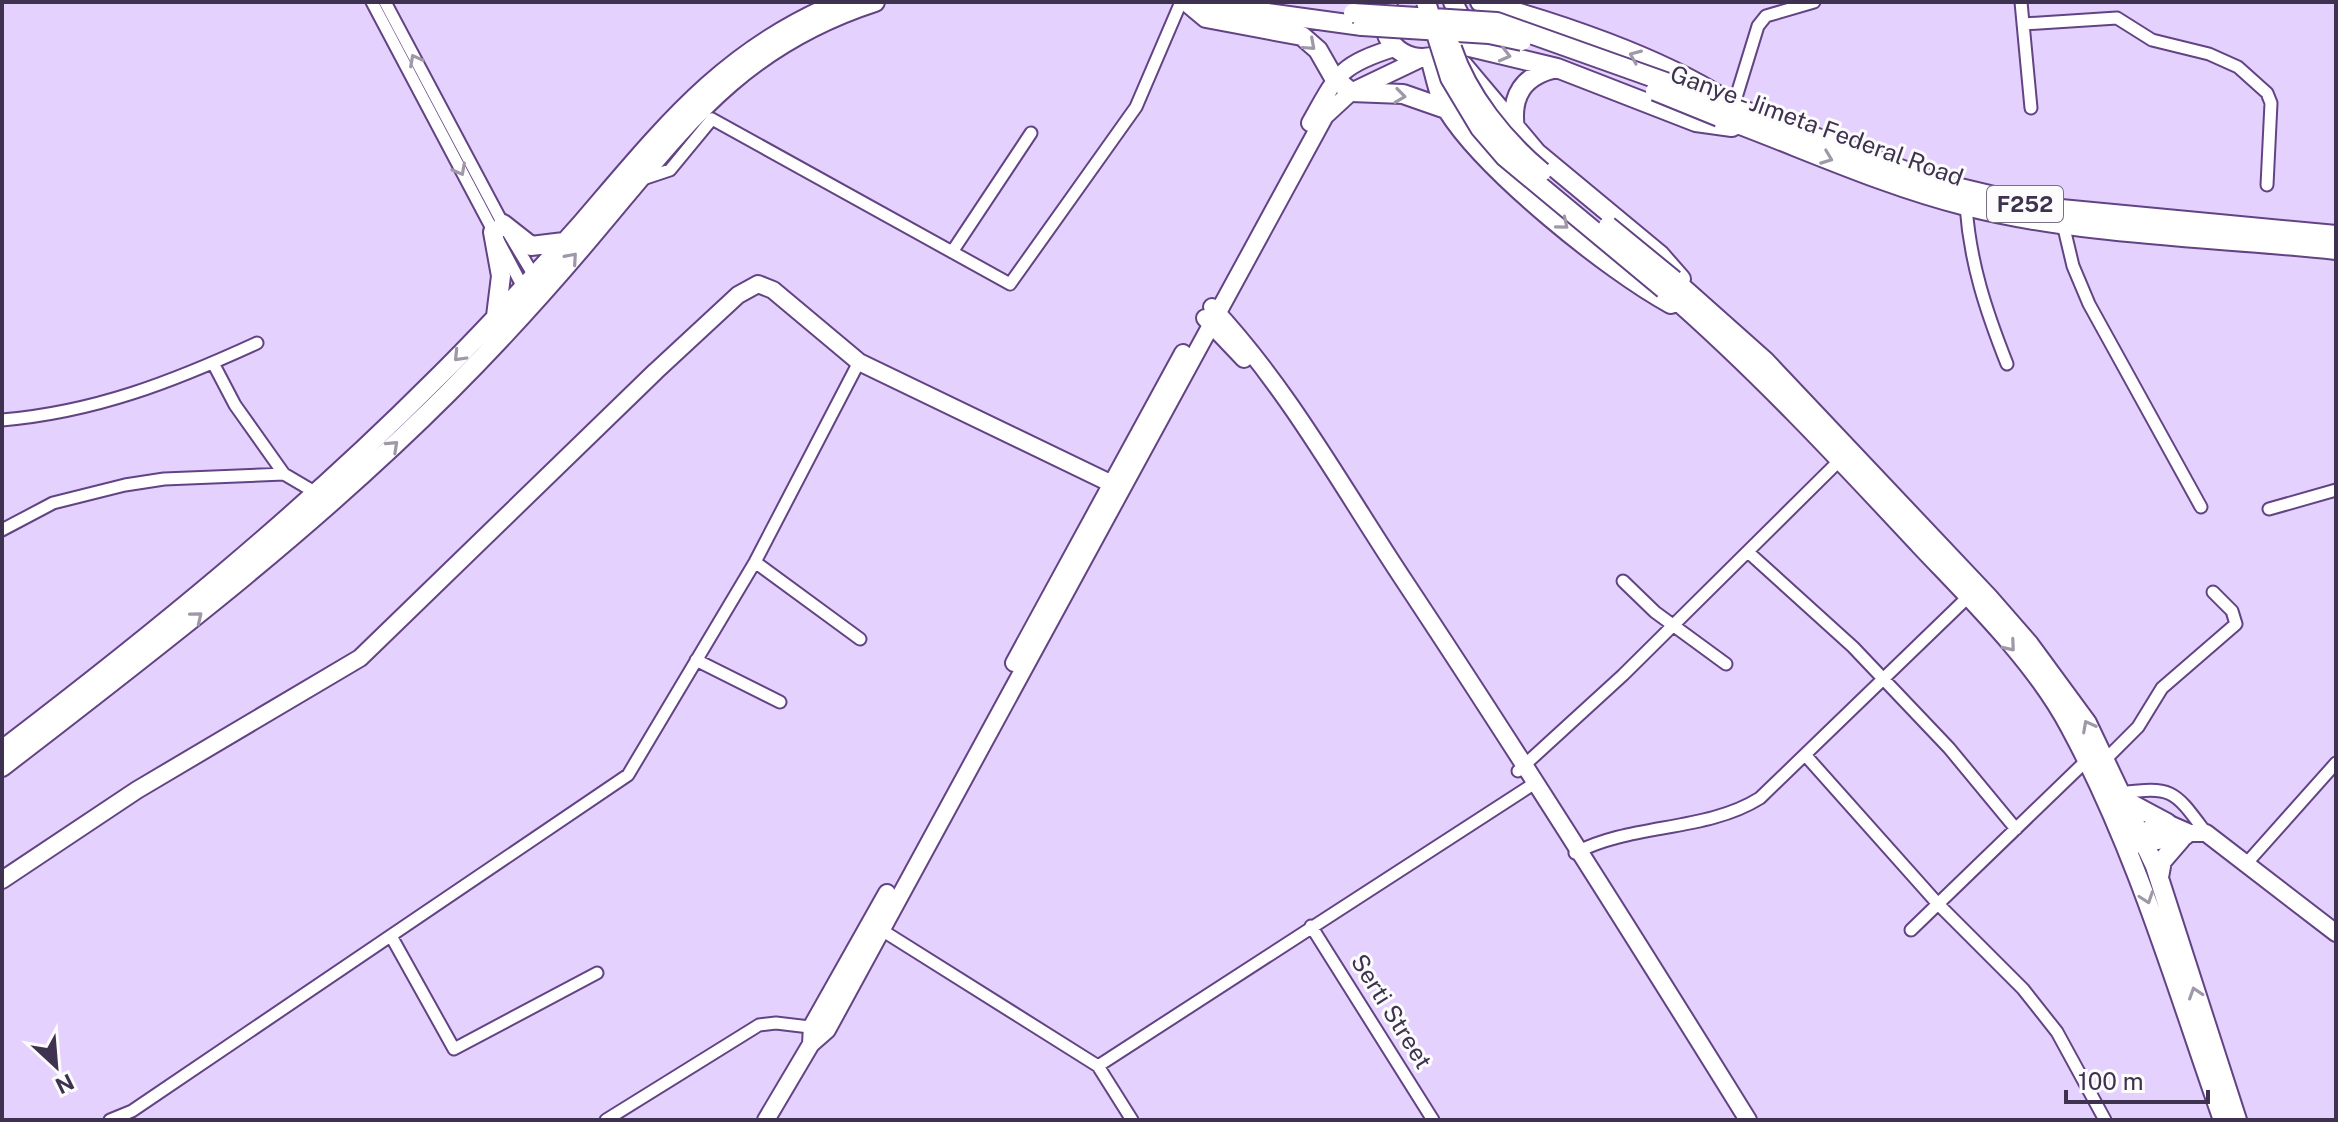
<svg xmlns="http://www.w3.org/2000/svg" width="2338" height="1122" font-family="'Public Sans',sans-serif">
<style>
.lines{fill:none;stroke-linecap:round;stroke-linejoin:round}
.street-casing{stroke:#624383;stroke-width:15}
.secondary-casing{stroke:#624383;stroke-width:20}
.primary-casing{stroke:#624383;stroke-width:22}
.street{stroke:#fff;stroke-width:11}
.secondary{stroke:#fff;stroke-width:16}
.primary{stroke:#fff;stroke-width:18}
.primary-bridge-casing{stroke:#624383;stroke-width:22;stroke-linecap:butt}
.primary-bridge{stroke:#fff;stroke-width:18}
.oneway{stroke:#9f98a8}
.labels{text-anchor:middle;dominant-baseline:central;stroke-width:6;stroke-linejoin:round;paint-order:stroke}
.shield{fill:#fcfcfc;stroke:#786f84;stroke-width:2}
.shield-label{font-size:22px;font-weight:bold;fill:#3f3250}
.street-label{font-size:24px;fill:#3f3250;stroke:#fcfcfc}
</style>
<rect width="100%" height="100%" fill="#e4d1fe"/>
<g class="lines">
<g class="street-casing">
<path id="street" d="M 372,2 L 525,291
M 385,2 L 503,224 L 536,279
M 2021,2 L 2031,108
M 2023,24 L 2117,18 L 2152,40 L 2209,54 L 2238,67 L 2267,93 L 2271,103 L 2267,185
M 1734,104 L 1758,26 L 1766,16 L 1814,2
M 643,179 L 670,170 L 712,119 L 1010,284 L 1136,107 L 1181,2
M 1966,206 C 1970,263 1986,311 2007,364
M 2063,224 L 2073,266 L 2089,304 L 2201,507
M 952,252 L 1031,133
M 213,363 L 235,405 L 284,474
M 2,420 C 95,412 172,382 257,343
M 2269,509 L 2336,490
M 2,530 L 53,503 L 125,485 L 164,479 L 284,474 L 318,494
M 1748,552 L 1853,647 L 1949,748 L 2016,829
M 755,562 L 860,639
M 1623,581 L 1655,612 L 1726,664
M 696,660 L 780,702
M 1807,757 L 1938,904 L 2023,989 L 2057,1032 L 2105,1120
M 2104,761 L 2138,727 L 2162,688 L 2236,624 L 2232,611 L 2213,592
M 1518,771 L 1623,675 L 1840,460
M 2120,793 C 2173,786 2174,790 2206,833
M 1575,853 C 1632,823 1706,832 1760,798 L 1968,597
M 2246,864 L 2336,763
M 1311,926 L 1433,1120
M 880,929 L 1098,1066 L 1535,783
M 1911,930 L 2086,761
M 391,936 L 454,1049 L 597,973
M 1098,1066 L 1132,1120
M 110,1120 L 132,1111 L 628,775 L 755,562 L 859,362
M 606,1120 L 759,1025 L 776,1023 L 818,1028"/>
</g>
<g class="secondary-casing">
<path id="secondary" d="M 1310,123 C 1337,75 1339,65 1394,48
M 1212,307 C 1288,388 1342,487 1403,579 C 1521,757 1635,938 1748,1120
M 1205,318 L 1244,359
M 1014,663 L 1183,353
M 2127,837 L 2167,823 L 2190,833 L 2206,833 L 2336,933
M 2134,845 L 2186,836
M 2,880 L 137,790 L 360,658 L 656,371 L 738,295 L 758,284 L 773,290 L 859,362 L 1110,483
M 811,1044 L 812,1026 L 887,893
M 766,1120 L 811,1044 L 827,1030 L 1325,116 L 1351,92 L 1420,59"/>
</g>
<g class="primary-casing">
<path id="primary" d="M 1188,2 L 1362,26
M 1388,2 C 1373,36 1403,68 1438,55
M 1453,2 L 1460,16 L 1457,33
M 1480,2 C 1556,22 1659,57 1724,99
M 1188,3 L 1206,18 L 1302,36 L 1318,50 L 1334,78 L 1351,92 L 1403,94 L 1446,109
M 1453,43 L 1557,68 L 1696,122 L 1732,127
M 1430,58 C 1435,74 1438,96 1448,111 C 1486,171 1608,270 1671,304
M 1463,65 L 1537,153 L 1660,255 L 1681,279
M 1719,101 L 1935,182 L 2040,207 L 2336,235
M 1719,117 C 1801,147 1882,185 1966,206 C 2086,236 2214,237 2336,250
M 1515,129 C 1510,96 1523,75 1557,68
M 503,224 L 531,246 L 564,242
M 493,232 L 501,276 L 496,316
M 1674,280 L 1765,361 L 1988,597 L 2029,644 L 2087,723 L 2155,866 L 2237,1120
M 1664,289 C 1756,369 1837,456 1920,545 C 1971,599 2035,661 2070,727 C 2137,851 2176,987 2223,1120
M 2,750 C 153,635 299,516 433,382 C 485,331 534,277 582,223 C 662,130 723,50 841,2
M 2,767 C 156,648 310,531 448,393 C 499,342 548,288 595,232 C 682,129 739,46 875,2
M 2124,800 L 2167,823
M 2159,877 L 2162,861 L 2181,839"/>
</g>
<use href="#street" class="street"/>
<use href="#secondary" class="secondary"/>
<use href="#primary" class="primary"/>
<g class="primary-bridge-casing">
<path id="primary-bridge" d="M 1426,2 L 1450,78 L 1480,128 L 1505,157 L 1664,289
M 1353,13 L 1497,22 L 1719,101
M 1362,26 L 1489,34 L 1522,41
M 1452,48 C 1468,96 1504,140 1542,172
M 1655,91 L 1719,117
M 1608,226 L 1674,280"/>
</g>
<use href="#primary-bridge" class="primary-bridge"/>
</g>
<defs><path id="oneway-chevron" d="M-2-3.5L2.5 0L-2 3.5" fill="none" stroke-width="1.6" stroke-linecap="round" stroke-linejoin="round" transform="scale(2)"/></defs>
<g class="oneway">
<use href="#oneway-chevron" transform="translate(1310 45) rotate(42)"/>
<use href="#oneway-chevron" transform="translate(1505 55) rotate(14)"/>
<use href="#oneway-chevron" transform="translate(1635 56) rotate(-157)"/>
<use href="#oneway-chevron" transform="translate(415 60) rotate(-118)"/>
<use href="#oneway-chevron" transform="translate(1400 96) rotate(8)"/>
<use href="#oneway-chevron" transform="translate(1827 158) rotate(21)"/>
<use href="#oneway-chevron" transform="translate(460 170) rotate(62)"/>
<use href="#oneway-chevron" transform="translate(1563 224) rotate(40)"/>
<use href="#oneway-chevron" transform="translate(572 258) rotate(-49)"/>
<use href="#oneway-chevron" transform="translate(459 356) rotate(134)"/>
<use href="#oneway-chevron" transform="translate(393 446) rotate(-43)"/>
<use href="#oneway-chevron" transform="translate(197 617) rotate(-39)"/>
<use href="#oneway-chevron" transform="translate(2010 646) rotate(50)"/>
<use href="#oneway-chevron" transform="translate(2088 726) rotate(-118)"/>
<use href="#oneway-chevron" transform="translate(2147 898) rotate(71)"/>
<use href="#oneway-chevron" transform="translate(2195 993) rotate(-108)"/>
</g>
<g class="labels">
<rect class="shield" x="1987" y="186" width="76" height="36" rx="6"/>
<g class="shield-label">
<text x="2025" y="204">F252</text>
</g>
<g class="street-label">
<text transform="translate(1817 125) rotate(20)">Ganye - Jimeta Federal Road</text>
<text transform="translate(1392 1011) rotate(58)">Serti Street</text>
</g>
</g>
<rect width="2338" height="1122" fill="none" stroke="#3f3250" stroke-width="8"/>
<g transform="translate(56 1066) rotate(154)" stroke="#fcfcfc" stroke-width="6" paint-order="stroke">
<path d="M0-6L14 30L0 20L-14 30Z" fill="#3f3250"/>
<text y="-12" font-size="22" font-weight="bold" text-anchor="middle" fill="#3f3250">N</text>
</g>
<path d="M2066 1090v12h142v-12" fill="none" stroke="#3f3250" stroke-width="4"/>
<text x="2078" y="1090" font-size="24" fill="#3f3250" stroke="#fcfcfc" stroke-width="6" paint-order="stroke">100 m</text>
</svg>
